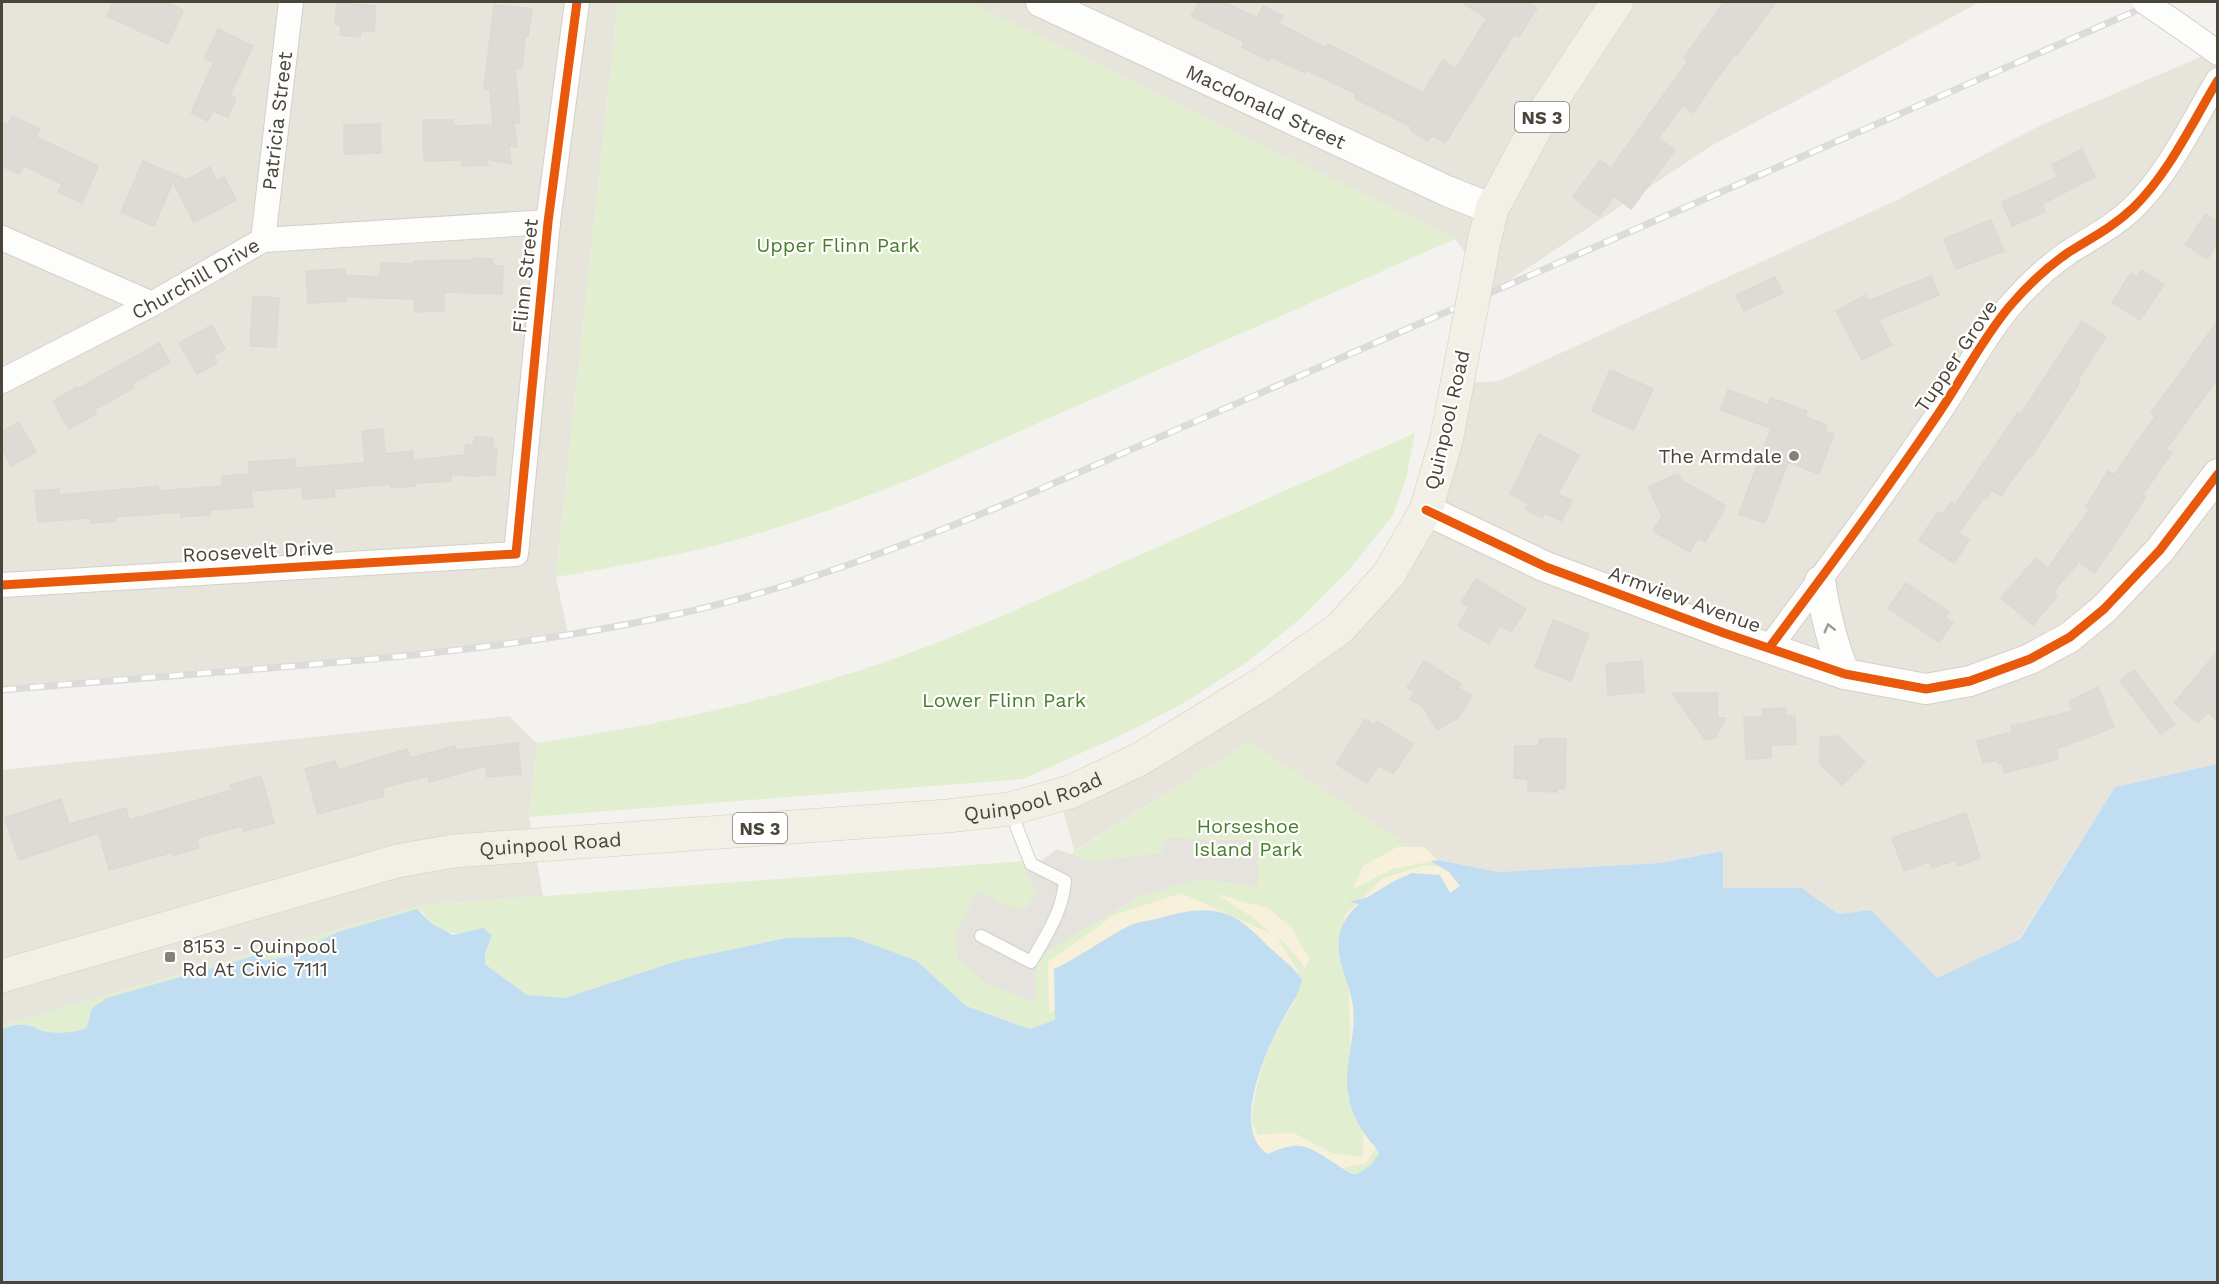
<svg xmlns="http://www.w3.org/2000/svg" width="2219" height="1284" font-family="'Work Sans',sans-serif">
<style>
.residential{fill:#e7e4dc}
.green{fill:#e1eecf}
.sand{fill:#f7f0da}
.parking{fill:#e6e3df}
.water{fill:#c0ddf1}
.building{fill:#dedbd6;stroke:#dcd9d4;stroke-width:1.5}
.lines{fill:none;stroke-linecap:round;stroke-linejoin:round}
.service-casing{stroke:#d2d0cb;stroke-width:14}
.minor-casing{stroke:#d2d0cb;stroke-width:26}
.tertiary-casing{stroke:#d2d0cb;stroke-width:32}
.primary-casing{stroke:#d6cebb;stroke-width:34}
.service{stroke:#fdfdfc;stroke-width:12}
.minor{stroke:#fdfdfc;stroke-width:24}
.tertiary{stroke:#fdfdfc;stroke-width:30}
.primary{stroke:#f2efe6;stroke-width:33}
.rail-casing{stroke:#dbdbda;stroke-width:7}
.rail{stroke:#fff;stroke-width:4.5;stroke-dasharray:14;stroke-linecap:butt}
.minor-bridge-casing{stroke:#d2d0cb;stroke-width:26;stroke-linecap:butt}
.primary-bridge-casing{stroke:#d6cebb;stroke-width:34;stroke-linecap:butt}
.minor-bridge{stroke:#fdfdfc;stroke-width:24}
.primary-bridge{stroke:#f2efe6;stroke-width:33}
.cycleway-casing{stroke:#fff;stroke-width:13}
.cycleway{stroke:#e8590c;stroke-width:9}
.oneway{stroke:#9b9791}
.poi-dot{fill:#868178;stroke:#fff;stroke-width:2}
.labels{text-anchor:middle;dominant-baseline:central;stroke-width:4.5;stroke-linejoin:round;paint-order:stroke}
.shield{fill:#fff;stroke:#817c74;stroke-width:1.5}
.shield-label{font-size:18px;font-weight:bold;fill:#4b4439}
.street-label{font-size:20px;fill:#4b4439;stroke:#fff}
.park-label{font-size:20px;fill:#4a7f2a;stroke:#fff}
.poi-label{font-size:20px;fill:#4b4439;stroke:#fff;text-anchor:end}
</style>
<rect width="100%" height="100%" fill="#f4f2ee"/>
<path class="residential" d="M 2,2 L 618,2 L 556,577 L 568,635 L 390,658 L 2,690 Z
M 969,2 L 1980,2 L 1711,146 L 1493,291 L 1455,239 Z
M 2217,50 L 2217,764 L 2115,787 L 2019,939 L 1937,979 L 1871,910 L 1838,914 L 1802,888 L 1723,888 L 1723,851 L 1660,863 L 1498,872 L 1439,860 L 1431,861 L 1249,742 L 1074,851 L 1061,802 L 1325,635 L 1420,526 L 1457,384 L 1499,381 L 1895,201 L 2043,124 Z
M 509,716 L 537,743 L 529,817 L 543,896 L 424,905 L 2,1025 L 2,770 Z"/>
<path class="green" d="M 618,2 L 969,2 L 1455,239 L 916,477 C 851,503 785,527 717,545 C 664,558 610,568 556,577 Z
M 1415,433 L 1406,478 L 1393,515 L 1350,569 L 1301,618 L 1247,662 L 1189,700 L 1128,732 L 1023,779 L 529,817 L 537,743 C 658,725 777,700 893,659 C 967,633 1038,600 1110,568 C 1212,523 1314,478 1415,433 Z
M 1249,742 L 1449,872 L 1360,904 L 1352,1030 L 1348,1071 L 1348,1098 L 1370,1142 L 1378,1148 L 1380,1154 L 1371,1165 L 1357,1174 L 1346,1171 L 1324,1157 L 1268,1154 L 1251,1130 C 1253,1082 1269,1038 1296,999 L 1055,1020 L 1031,1029 L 966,1006 L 917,961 L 786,938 L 677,961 L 565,998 L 527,995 L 485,964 L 485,953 L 492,935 C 458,935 444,938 420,910 L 336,934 L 311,944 L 287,957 L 266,960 L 256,958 L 105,1001 L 92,1008 L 87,1027 C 77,1034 51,1034 39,1030 C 37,1029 32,1026 30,1026 C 20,1023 11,1026 2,1029 L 2,1025 L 424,905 L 1064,858 Z"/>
<path class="sand" d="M 1397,847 L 1424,847 L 1438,860 L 1393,869 L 1353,889 L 1363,866 Z
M 1425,865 L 1480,872 L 1382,1138 L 1366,1163 L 1315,1174 L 1292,1183 L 1100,981 L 1049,1014 L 1048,962 L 1114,915 L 1181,893 L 1272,934 L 1252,917 L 1216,894 L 1268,908 L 1291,927 L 1310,959 L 1305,968 L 1285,943 L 1277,937 L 1299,973 L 1277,1000 L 1240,1095 L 1258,1135 L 1292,1132 L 1332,1153 L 1363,1157 L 1363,1117 L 1351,1068 L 1348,967 L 1344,916 L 1383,878 Z"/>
<path class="parking" d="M 1166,838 L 1257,841 L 1258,886 L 1200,879 L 1140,896 L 1046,952 L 1036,969 L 1036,1003 L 986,983 L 957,957 L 956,933 L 978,891 L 1003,904 L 1024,911 L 1037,891 L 1025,873 L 1057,849 L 1092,862 L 1161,853 Z"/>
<path class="water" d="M 2217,764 L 2217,1282 L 2,1282 L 2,1029 C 11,1026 20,1023 30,1026 C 33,1026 37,1029 39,1030 C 51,1034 77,1034 87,1027 L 92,1008 L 107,998 L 254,956 L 256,958 L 266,960 L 287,957 L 338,932 L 417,909 L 431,923 L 453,935 L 483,928 L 492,935 L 485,953 L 485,964 L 527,995 L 565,998 L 677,961 L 786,938 L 852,937 L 917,961 L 966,1006 L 1030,1029 L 1055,1020 L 1054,969 C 1080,957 1103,939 1129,926 C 1137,922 1147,921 1156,919 C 1182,912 1209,904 1235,918 C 1246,924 1258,936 1267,945 C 1275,953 1298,971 1302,980 C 1299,995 1291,1004 1284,1017 C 1267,1047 1229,1131 1268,1154 C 1301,1139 1307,1146 1336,1164 C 1343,1169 1349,1174 1357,1174 L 1371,1165 L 1379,1154 C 1377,1147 1373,1145 1369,1140 C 1360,1128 1351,1112 1349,1098 C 1342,1068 1357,1036 1353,1006 C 1350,984 1336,961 1339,939 C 1340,925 1349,913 1359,904 L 1349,902 L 1368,897 L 1394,881 L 1412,873 L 1440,875 L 1450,893 L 1460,886 L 1449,872 L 1431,861 L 1438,860 L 1498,872 L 1660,863 L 1723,851 L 1723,888 L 1802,888 L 1838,914 L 1871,910 L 1937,978 L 2020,939 L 2115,787 Z"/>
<path class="building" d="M 113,2 L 166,2 L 183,10 L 168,44 L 107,16 Z
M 1199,2 L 1224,2 L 1257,18 L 1263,6 L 1283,16 L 1279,23 L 1286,27 L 1326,48 L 1328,44 L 1423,93 L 1443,60 L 1456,69 L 1487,18 L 1461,2 L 1527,2 L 1537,8 L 1519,37 L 1514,34 L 1445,143 L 1432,135 L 1428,141 L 1410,130 L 1412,127 L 1354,98 L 1356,94 L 1307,70 L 1305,73 L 1271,57 L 1269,61 L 1242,47 L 1244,42 L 1191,16 Z
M 1724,2 L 1776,2 L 1737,55 L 1735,53 L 1693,113 L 1683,105 L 1658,138 L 1675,150 L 1631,209 L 1614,196 L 1599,216 L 1573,197 L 1600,160 L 1611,168 L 1688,61 L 1684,58 Z
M 337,3 L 376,6 L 374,32 L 361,30 L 360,37 L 340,35 L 341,25 L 335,24 Z
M 494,5 L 532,9 L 528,36 L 525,35 L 522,68 L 515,68 L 520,123 L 514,122 L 517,147 L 509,145 L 511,164 L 487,159 L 488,165 L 462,166 L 462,160 L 424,161 L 423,120 L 453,120 L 453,126 L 493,125 L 490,89 L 484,89 Z
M 218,29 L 253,46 L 230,95 L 236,98 L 228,117 L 213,111 L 208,121 L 191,113 L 214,62 L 205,58 Z
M 12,116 L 40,129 L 36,137 L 98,166 L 82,203 L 58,192 L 62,184 L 23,165 L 19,174 L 2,166 L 2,122 L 8,125 Z
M 380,124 L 381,153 L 344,154 L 344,125 Z
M 2082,149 L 2095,177 L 2042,204 L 2045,212 L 2012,226 L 2002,202 L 2058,177 L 2052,165 Z
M 143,161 L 187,180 L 210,167 L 217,181 L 224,177 L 236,200 L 194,222 L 173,182 L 154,226 L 121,212 Z
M 2206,214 L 2217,222 L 2217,244 L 2207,259 L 2185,244 Z
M 1991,220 L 2004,251 L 1956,269 L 1944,239 Z
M 472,258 L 493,259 L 493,266 L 503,266 L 502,294 L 444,292 L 444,311 L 415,312 L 414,299 L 346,297 L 346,301 L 308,303 L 306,271 L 345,269 L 345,275 L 380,277 L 381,263 L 414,264 L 414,261 L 472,260 Z
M 2141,270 L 2164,285 L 2140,320 L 2112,302 L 2131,273 L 2137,277 Z
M 1931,276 L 1939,295 L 1878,320 L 1892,345 L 1862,360 L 1836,311 L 1865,295 L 1868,301 Z
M 1775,277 L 1783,293 L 1744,311 L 1736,295 Z
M 253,296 L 279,298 L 276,347 L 250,346 Z
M 2082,321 L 2106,337 L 2077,381 L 2080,382 L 2031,457 L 2029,456 L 2001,496 L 1992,490 L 1986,499 L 1984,497 L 1959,533 L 1969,540 L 1954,563 L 1919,540 L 1938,512 L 1942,515 L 1951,502 L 1955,505 L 2018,412 L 2021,414 Z
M 2217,322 L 2217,380 L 2166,449 L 2172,453 L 2143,494 L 2146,496 L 2118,539 L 2094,573 L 2079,562 L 2053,592 L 2057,596 L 2033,625 L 2001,598 L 2036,558 L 2048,568 L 2090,509 L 2086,506 L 2108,471 L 2114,475 L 2155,417 L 2151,413 Z
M 212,325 L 225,349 L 213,356 L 217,363 L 197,374 L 179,343 Z
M 159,343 L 170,362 L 132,384 L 134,388 L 94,410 L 96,414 L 69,429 L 53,401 L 77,387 L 78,389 Z
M 1610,370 L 1653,389 L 1634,430 L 1592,411 Z
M 1728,390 L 1768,405 L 1771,398 L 1807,411 L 1805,417 L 1827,425 L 1825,431 L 1834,434 L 1819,474 L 1788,462 L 1765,523 L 1739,514 L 1771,428 L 1720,410 Z
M 19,422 L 36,452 L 11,466 L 2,448 L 2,432 Z
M 383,429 L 385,454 L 413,451 L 413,460 L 465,455 L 466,445 L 473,446 L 475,436 L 493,438 L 492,448 L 497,448 L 495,476 L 480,474 L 480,477 L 451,474 L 451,481 L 415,483 L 416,486 L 391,488 L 390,484 L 334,489 L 335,497 L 303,499 L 302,487 L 251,491 L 253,507 L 210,510 L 210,515 L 181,517 L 181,512 L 116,517 L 116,521 L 91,523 L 90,518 L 38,522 L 35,491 L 59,489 L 59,495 L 158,486 L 158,491 L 222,486 L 222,476 L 249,474 L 248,462 L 295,459 L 296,468 L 365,463 L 362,431 Z
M 1539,434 L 1579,455 L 1558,494 L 1572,501 L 1561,521 L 1545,513 L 1542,518 L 1526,509 L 1529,504 L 1510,494 Z
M 1678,474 L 1681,480 L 1726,506 L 1705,542 L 1698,538 L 1690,552 L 1653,531 L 1662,516 L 1648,487 Z
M 1476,579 L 1526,609 L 1511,632 L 1500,625 L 1489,644 L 1458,626 L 1469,607 L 1461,603 Z
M 1906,583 L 1949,612 L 1945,618 L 1953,623 L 1939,642 L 1888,608 Z
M 1553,620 L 1589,634 L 1571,681 L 1535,667 Z
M 2217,652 L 2217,721 L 2208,712 L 2198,723 L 2174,703 Z
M 1424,661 L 1461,684 L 1458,688 L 1472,696 L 1458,718 L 1437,730 L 1423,707 L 1410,699 L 1415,692 L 1407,688 Z
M 1642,661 L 1644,692 L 1608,695 L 1606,664 Z
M 2134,670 L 2175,724 L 2161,734 L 2120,681 Z
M 2098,687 L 2114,727 L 2056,749 L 2058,759 L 2004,773 L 2002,763 L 1998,764 L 1997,760 L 1983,763 L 1977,741 L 2013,732 L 2011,726 L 2073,711 L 2069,701 Z
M 1672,693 L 1718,693 L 1717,718 L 1726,718 L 1715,738 L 1709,740 L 1704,738 Z
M 1786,708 L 1786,716 L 1795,716 L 1796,744 L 1771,745 L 1771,758 L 1746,759 L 1744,717 L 1763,717 L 1762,709 Z
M 1365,719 L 1374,725 L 1377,721 L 1413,744 L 1393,774 L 1379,765 L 1367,783 L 1336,764 Z
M 1838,736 L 1865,762 L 1842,785 L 1820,764 L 1820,737 Z
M 1539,739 L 1566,739 L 1565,789 L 1557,789 L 1557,792 L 1528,791 L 1528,779 L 1514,778 L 1515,746 L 1539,746 Z
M 518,743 L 521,774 L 487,777 L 486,766 L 429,782 L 428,776 L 382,788 L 384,796 L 318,814 L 305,769 L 335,761 L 338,770 L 407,749 L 410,758 L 455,746 L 456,750 Z
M 261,776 L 274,823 L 243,831 L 242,826 L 197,838 L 199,848 L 174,855 L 173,852 L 109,870 L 99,833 L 19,860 L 5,818 L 61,799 L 69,824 L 126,808 L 129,820 L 232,790 L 230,785 Z
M 1966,813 L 1980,858 L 1958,866 L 1956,860 L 1932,868 L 1930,861 L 1904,871 L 1892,838 Z"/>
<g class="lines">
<g class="service-casing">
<path id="service" d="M 981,936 L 1031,962 C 1047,934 1062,913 1065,881 L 1031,864 L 1010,810"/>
</g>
<g class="minor-casing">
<g id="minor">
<path d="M 2190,33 L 2218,53"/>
<path d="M 2,238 L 152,304"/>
<path id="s1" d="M 263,240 L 291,2"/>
<path id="s2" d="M 2,381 L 152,304 L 263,240 L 548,222"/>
<path d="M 2,585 L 516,554 L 548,222 L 577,2"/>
<path d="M 1769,648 C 1825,573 1881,498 1934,420 C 1960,383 1980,342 2009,307 C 2026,287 2047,267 2069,252 C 2091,238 2113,227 2133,208 C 2169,173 2192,123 2218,80"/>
</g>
</g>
<g class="tertiary-casing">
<g id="tertiary">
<path id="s3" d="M 1041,2 L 1447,191 L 1492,209"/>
<path d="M 1426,510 L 1546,567 L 1724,633 L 1845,674 L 1926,689 L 1970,681 L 2030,659 L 2070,637 L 2104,609 L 2160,550 L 2218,474"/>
<path d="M 1820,581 C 1825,613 1832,644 1845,674"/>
</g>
</g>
<g class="primary-casing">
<g id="primary">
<path d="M 1484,242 L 1492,209 L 1545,111 L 1617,2"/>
<path id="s4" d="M 2,976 L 397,861 L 454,851 L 947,816 L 1009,809 L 1070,792 L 1140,759 L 1263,683 L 1340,628 L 1389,574 L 1426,510 L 1446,441 L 1457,384"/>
</g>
</g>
<use href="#service" class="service"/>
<use href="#minor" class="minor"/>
<use href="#tertiary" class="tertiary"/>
<use href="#primary" class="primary"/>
<g class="rail-casing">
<path id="rail" d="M 2,690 C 91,682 180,675 270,668 C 405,657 540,644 673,615 C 795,589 912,543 1027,495 L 2156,2"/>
</g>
<use href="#rail" class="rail"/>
<g class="minor-bridge-casing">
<path id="minor-bridge" d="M 2145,2 L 2190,33"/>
</g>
<g class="primary-bridge-casing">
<path id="primary-bridge" d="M 1457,384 L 1484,242"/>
</g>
<use href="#minor-bridge" class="minor-bridge"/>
<use href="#primary-bridge" class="primary-bridge"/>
<g class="cycleway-casing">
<path id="cycleway" d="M 1426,510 L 1546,567 L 1724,633 L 1845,674 L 1926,689 L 1970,681 L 2030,659 L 2070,637 L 2104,609 L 2160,550 L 2218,474
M 2,585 L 516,554 L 548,222 L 577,2
M 1769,648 C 1825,573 1881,498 1934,420 C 1960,383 1980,342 2009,307 C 2026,287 2047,267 2069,252 C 2091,238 2113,227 2133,208 C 2169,173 2192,123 2218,80"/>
</g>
<use href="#cycleway" class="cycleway"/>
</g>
<defs><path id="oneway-chevron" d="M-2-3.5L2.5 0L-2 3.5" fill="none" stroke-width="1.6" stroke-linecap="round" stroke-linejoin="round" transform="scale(1.5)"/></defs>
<use class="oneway" href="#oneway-chevron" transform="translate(1829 628) rotate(-104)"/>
<g class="poi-dot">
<circle cx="1794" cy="456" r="6"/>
<rect x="164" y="951" width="12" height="12" rx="3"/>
</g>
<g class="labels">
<g class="shield">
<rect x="1515" y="102" width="54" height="30" rx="4.5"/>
<rect x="733" y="813" width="54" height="30" rx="4.5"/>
</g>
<g class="shield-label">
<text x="1542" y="117">NS 3</text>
<text x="760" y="828">NS 3</text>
</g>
<g class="street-label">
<text stroke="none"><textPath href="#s3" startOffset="248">Macdonald Street</textPath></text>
<text stroke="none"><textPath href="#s1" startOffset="120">Patricia Street</textPath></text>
<text transform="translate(525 276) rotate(-84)">Flinn Street</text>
<text stroke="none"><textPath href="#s2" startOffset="219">Churchill Drive</textPath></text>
<text transform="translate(1956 356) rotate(-56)">Tupper Grove</text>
<text transform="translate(1447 420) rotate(-77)">Quinpool Road</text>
<text transform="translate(258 551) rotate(-3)">Roosevelt Drive</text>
<text transform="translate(1685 599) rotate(20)">Armview Avenue</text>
<text stroke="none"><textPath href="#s4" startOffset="1052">Quinpool Road</textPath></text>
<text stroke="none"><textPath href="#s4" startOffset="566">Quinpool Road</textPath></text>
</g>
<g class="park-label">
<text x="838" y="245">Upper Flinn Park</text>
<text x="1004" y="700">Lower Flinn Park</text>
<text x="1248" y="826">Horseshoe<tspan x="1248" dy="23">Island Park</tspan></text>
</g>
<g class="poi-label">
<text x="1782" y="456">The Armdale</text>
<text x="182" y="946" text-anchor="start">8153 - Quinpool<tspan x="182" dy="23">Rd At Civic 7111</tspan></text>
</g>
</g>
<rect width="2219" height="1284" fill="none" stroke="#4b4439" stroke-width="6"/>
</svg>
